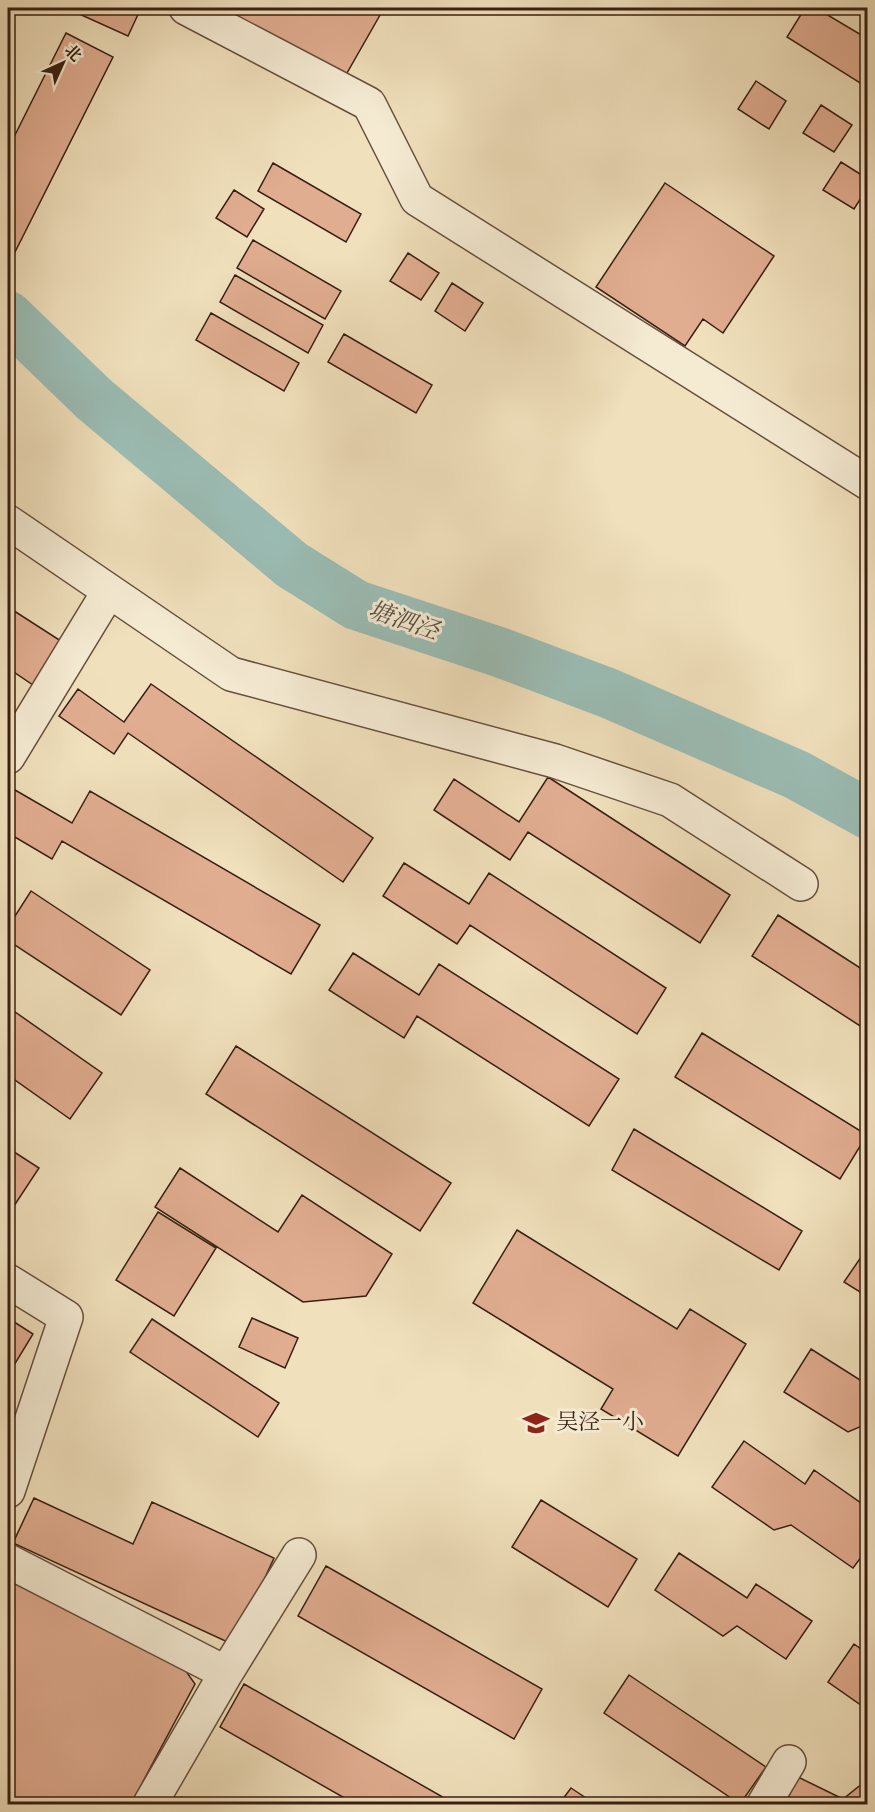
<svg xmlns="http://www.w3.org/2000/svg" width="875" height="1812" font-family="Vollkorn,'Noto Serif SC',serif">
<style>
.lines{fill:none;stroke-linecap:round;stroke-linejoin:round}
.river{stroke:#9bbdb5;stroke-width:50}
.building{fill:#e1ad91;stroke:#381f11;stroke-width:1.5}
.minor-casing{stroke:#664f3c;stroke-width:36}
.minor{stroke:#f5ebd3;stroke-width:33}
.labels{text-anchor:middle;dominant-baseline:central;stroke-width:6;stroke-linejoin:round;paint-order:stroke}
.poi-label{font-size:22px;fill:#381f11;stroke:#f5ebd3;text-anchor:start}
.water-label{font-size:24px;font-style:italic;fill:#564e42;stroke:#f5ebd3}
</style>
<rect width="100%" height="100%" fill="#f0e0bc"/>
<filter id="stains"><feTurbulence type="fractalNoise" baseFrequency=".00333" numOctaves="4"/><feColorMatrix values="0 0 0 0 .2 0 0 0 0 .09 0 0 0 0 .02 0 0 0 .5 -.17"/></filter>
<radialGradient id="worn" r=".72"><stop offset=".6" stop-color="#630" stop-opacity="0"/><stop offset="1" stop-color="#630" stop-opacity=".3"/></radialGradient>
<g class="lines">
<path class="river" d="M 8,316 L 94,399 L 292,565 L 356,605 L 499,652 L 608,693 L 797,775 L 868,814"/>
</g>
<path class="building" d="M 66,8 L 141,8 L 128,36 Z
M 212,8 L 384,8 L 339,87 Z
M 805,8 L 816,8 L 868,39 L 868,88 L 787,37 Z
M 66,33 L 113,57 L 14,254 L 8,251 L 8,149 Z
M 756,81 L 786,101 L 769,129 L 738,109 Z
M 821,105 L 852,125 L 834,152 L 803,133 Z
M 841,162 L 868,179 L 868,187 L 854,209 L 823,190 Z
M 273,163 L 361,214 L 346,242 L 258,191 Z
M 665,183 L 774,256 L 723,333 L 703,319 L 685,346 L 596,287 Z
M 234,190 L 264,209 L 247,237 L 216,218 Z
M 253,240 L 341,291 L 325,319 L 237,268 Z
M 408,253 L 439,273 L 421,300 L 390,281 Z
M 235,275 L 323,325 L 308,353 L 220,302 Z
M 452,283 L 483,303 L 465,331 L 435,311 Z
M 211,313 L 299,363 L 284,391 L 196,340 Z
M 344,334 L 432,385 L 416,413 L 328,362 Z
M 8,607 L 64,643 L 36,687 L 8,668 Z
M 151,684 L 373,838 L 343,882 L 128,733 L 114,754 L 59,716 L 78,689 L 124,722 Z
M 548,777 L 730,895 L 700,943 L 528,832 L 510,860 L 434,810 L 454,779 L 519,822 Z
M 15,790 L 72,823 L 90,791 L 320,925 L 291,974 L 62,841 L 52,859 L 8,833 L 8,803 Z
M 404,863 L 469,904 L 489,873 L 666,988 L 637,1034 L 470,925 L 457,944 L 383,896 Z
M 31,891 L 150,970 L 121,1015 L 9,941 L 8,943 L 8,927 Z
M 778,915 L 868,973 L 868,1031 L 752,956 Z
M 353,953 L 419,995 L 439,964 L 619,1079 L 589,1126 L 417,1016 L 404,1038 L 329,990 Z
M 8,1007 L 102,1073 L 70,1119 L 8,1075 Z
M 702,1033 L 867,1135 L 840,1179 L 675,1077 Z
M 236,1046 L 451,1183 L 420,1231 L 206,1094 Z
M 634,1129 L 802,1231 L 779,1270 L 612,1170 Z
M 8,1148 L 39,1168 L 10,1212 L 8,1210 Z
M 180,1168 L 278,1232 L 302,1195 L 392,1254 L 366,1296 L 303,1302 L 155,1207 Z
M 158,1212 L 216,1248 L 174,1316 L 116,1280 Z
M 517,1230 L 677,1329 L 690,1309 L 746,1344 L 678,1456 L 601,1409 L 613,1389 L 473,1303 Z
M 868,1247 L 868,1297 L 844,1282 Z
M 8,1318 L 33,1334 L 8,1375 Z
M 252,1318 L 298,1338 L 285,1368 L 239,1347 Z
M 152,1319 L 279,1403 L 258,1437 L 130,1352 Z
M 811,1349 L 868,1385 L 868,1427 L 864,1425 L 848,1432 L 784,1392 Z
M 744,1441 L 805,1484 L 814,1470 L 868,1508 L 868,1548 L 853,1568 L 791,1525 L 774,1530 L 712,1487 Z
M 34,1498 L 133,1544 L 152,1502 L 274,1558 L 234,1645 L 13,1543 Z
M 541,1500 L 637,1559 L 608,1607 L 512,1547 Z
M 679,1553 L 747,1598 L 756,1584 L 812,1621 L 786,1659 L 737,1626 L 723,1636 L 655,1590 Z
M 326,1566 L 542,1689 L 514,1739 L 298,1616 Z
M 8,1576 L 174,1654 L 195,1684 L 131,1804 L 8,1804 Z
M 854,1644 L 868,1654 L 868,1710 L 828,1682 Z
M 629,1675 L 766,1767 L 740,1804 L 604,1713 Z
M 244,1684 L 455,1804 L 355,1804 L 220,1727 Z
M 798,1777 L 843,1799 L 863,1783 L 868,1784 L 868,1804 L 785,1804 Z
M 571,1788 L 595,1804 L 559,1804 Z
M 181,1797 L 193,1804 L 176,1804 Z"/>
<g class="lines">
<g class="minor-casing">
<path id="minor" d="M 186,8 L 369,104 L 417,199 L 868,483
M 8,522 L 231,674 L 555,761 L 670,800 L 801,884
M 8,757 L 109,591
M 8,1281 L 66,1317 L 8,1491
M 8,1561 L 226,1673 L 150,1804
M 226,1673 L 299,1555
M 764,1804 L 789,1762"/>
</g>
<use href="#minor" class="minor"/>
</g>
<defs>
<g id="school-bare" transform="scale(2.07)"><path d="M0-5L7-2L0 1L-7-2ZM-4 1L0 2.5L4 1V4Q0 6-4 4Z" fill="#8f2418" stroke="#f5ebd3" stroke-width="2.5" paint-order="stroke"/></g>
</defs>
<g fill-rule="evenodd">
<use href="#school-bare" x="536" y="1423"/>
</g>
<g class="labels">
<g class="poi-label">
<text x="556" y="1423">吴泾一小</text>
</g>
<g class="water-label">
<text transform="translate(403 622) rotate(19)">塘泗泾</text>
</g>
</g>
<rect width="875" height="1812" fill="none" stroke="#f0e0bc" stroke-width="30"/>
<rect x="9" y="9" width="857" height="1794" fill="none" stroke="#381f11" stroke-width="3"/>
<rect x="15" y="15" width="845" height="1782" fill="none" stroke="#381f11" stroke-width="1.5"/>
<g transform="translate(63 63) rotate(45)" stroke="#f5ebd3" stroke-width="4.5" paint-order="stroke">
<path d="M0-4.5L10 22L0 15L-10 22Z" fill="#381f11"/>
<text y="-9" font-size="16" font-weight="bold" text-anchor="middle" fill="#381f11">北</text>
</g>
<rect width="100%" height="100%" filter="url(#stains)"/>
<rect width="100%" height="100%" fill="url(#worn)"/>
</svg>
